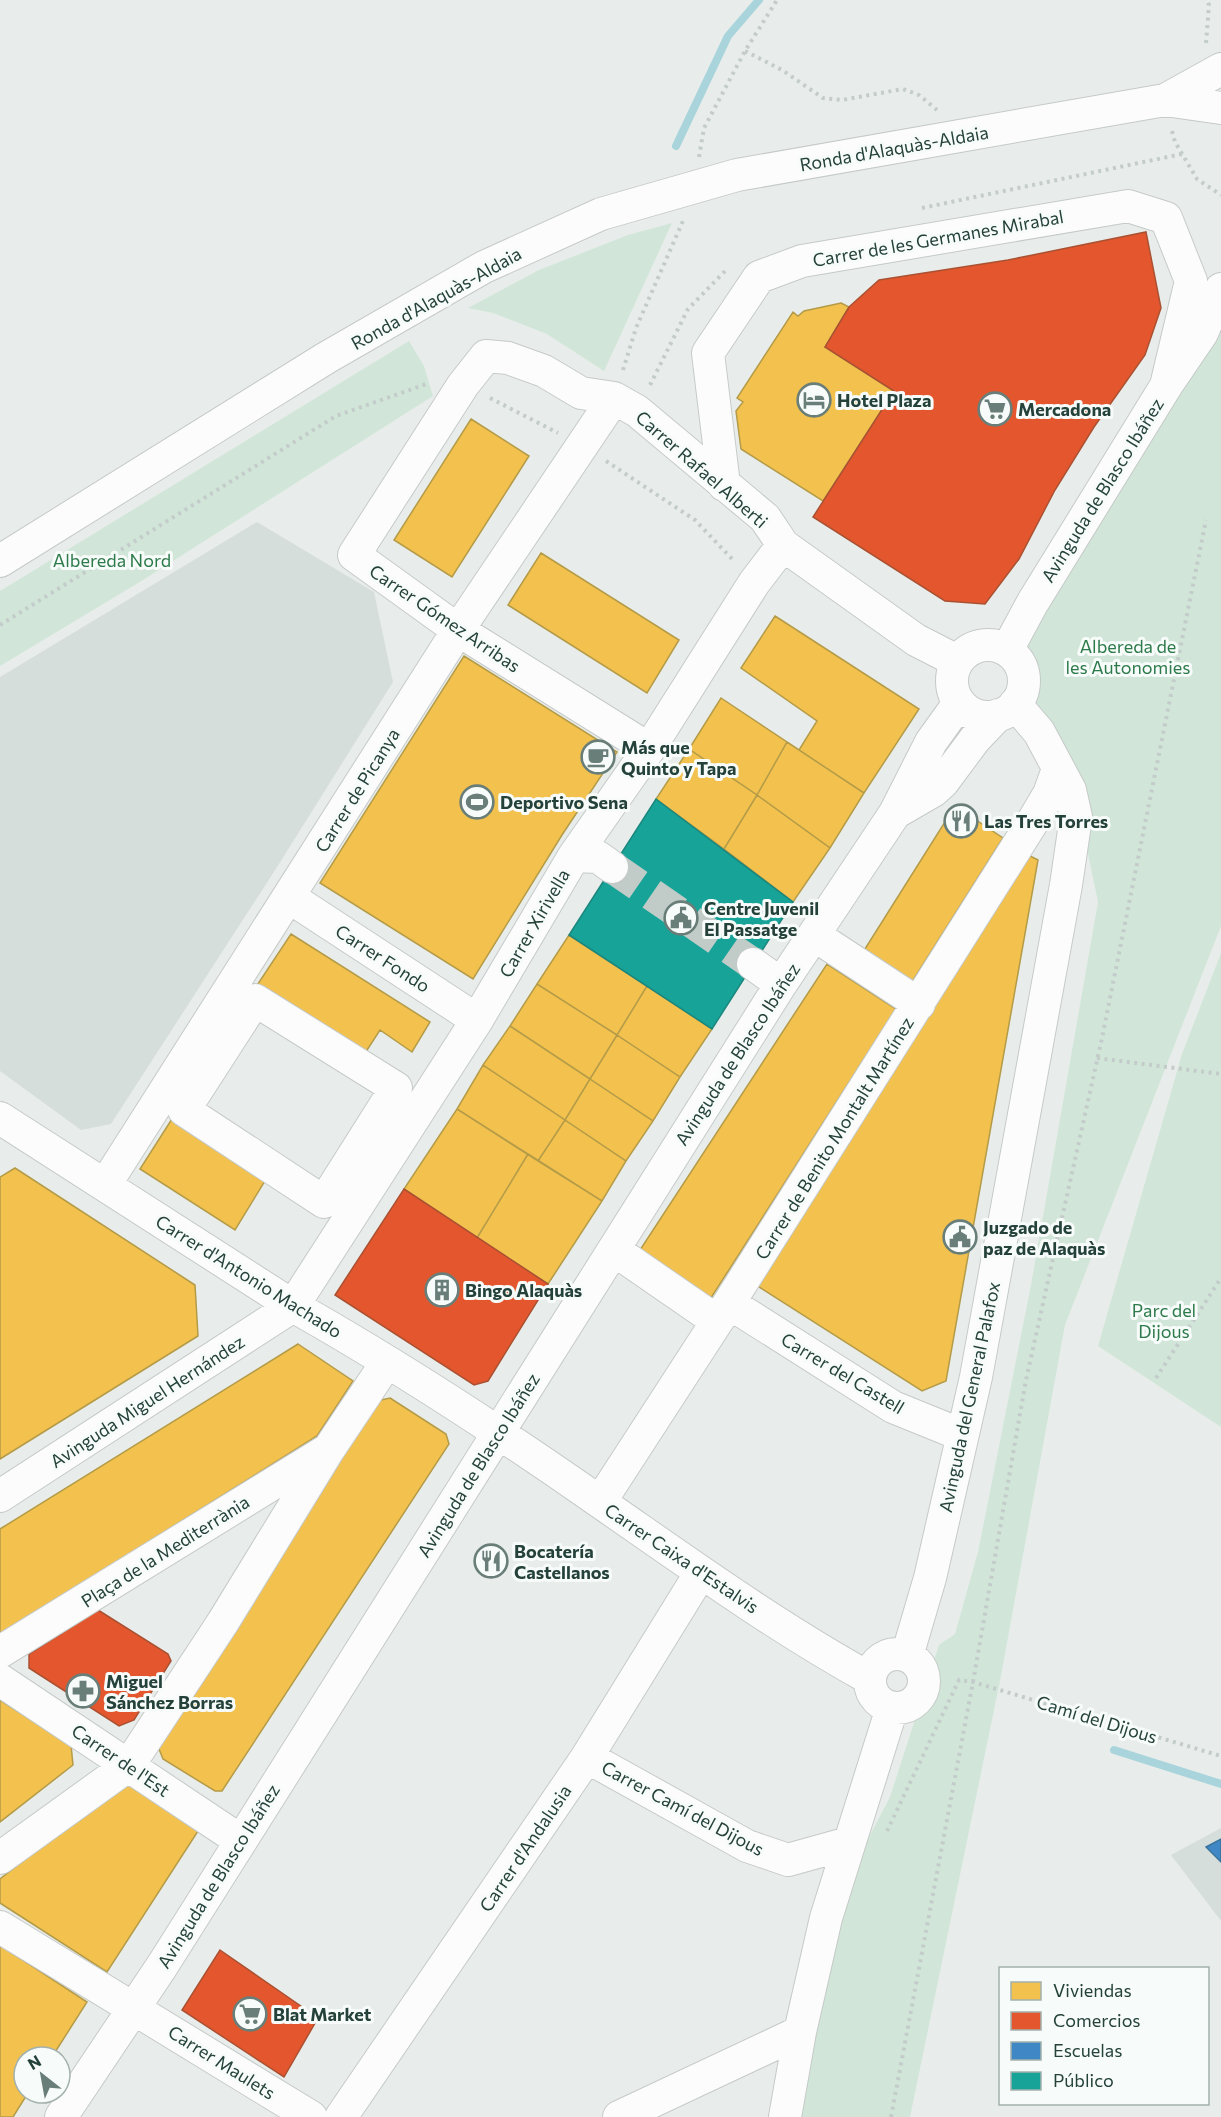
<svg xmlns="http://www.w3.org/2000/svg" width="1221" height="2117" font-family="Commissioner,sans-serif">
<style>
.built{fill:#d6dedb}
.green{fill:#d1e6d8}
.homes{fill:#f2c14e;stroke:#b49b48;stroke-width:1.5}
.shops{fill:#e4572e;stroke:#aa5132;stroke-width:1.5}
.schools{fill:#3f88c5;stroke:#37739b;stroke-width:1.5}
.public{fill:#17a398;stroke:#1b867c;stroke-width:1.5}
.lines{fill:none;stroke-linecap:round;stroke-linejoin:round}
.stream{stroke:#a9d4db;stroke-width:8}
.minor-tunnel{stroke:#c1cbc8;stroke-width:32;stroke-dasharray:32 16;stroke-linecap:butt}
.minor-casing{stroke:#c5cac8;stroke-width:34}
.path{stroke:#c3ccca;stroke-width:4;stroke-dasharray:3 4.5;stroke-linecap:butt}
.minor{stroke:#fcfcfc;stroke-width:32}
.labels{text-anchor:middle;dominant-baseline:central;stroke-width:6;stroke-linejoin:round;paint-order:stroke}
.street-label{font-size:18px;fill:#24423a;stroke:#f7fbf9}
.poi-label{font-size:18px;font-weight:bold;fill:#24423a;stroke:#f7fbf9;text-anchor:start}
.park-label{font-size:18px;fill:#2d7a4b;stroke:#f7fbf9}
</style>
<rect width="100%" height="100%" fill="#e8edeb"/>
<path class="built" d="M 257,522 L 374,592 L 393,682 L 279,864 L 111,1124 L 81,1130 L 0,1071 L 0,677 Z
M 1221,1828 L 1221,1921 L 1171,1855 Z"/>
<path class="green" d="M 672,223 L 604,371 L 547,334 L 493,313 L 468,308 L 539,270 L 628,235 Z
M 1221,333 L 1221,926 L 1065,1325 L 1000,1681 L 910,2117 L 786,2117 L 847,1879 L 890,1797 L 939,1645 L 955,1634 L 978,1552 L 1031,1285 L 1098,902 L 1073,782 L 1029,708 L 1037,677 L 1035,658 L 1025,647 L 1165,414 L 1213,341 Z
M 409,341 L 424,366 L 433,396 L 143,580 L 0,666 L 0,591 Z
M 1221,953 L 1221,1427 L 1098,1346 L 1182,1054 Z"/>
<path class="homes" d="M 841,303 L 849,307 L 825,347 L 894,391 L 823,501 L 741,449 L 736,411 L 743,402 L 737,398 L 793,312 L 798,316 L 804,311 Z
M 471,419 L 529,456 L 452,577 L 394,540 Z
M 541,553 L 679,640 L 647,693 L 508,605 Z
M 775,616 L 919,709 L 864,793 L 799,750 L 817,721 L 741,668 Z
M 464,656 L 617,752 L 562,835 L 473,979 L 320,883 Z
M 721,698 L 787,742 L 757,795 L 689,749 Z
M 787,742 L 864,793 L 830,848 L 757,795 Z
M 689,749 L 757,795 L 724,849 L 656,799 Z
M 757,795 L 830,848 L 793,902 L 724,849 Z
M 955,806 L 1003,838 L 912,982 L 863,952 Z
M 1028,855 L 1038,860 L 946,1381 L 922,1391 L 756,1285 Z
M 291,934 L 430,1022 L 412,1052 L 380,1030 L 360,1061 L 252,993 Z
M 569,935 L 647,986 L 617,1035 L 537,984 Z
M 827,964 L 896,1009 L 709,1301 L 638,1253 Z
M 537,984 L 617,1035 L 590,1079 L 510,1026 Z
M 647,986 L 712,1029 L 680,1077 L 617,1035 Z
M 510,1026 L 590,1079 L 565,1120 L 483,1065 Z
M 617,1035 L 680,1077 L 653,1121 L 590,1079 Z
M 483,1065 L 565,1120 L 538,1161 L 457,1109 Z
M 590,1079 L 653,1121 L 626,1161 L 565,1120 Z
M 457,1109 L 528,1154 L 477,1238 L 404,1189 Z
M 177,1111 L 271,1171 L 235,1230 L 140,1169 Z
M 565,1120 L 626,1161 L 602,1201 L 538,1161 Z
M 528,1154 L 602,1201 L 548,1284 L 477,1238 Z
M 15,1168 L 195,1285 L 198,1336 L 0,1459 L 0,1177 Z
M 298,1344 L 353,1381 L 317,1436 L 0,1635 L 0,1529 Z
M 390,1398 L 446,1434 L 449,1444 L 222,1791 L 215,1791 L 163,1759 L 157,1744 L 377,1401 Z
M 0,1700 L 71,1745 L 73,1765 L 0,1822 Z
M 126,1780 L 200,1828 L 107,1972 L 0,1903 L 0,1879 Z
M 0,1945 L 87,2002 L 52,2057 L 24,2057 L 24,2093 L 28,2093 L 13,2117 L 0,2117 Z"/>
<path class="shops" d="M 1146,232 L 1161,308 L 1145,355 L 1094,427 L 1055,490 L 1019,559 L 985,604 L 945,601 L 813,517 L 894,391 L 825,347 L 849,307 L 879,280 L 1008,260 Z
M 404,1189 L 548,1284 L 488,1381 L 474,1385 L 335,1295 Z
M 98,1610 L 168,1654 L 171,1661 L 134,1720 L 119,1726 L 29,1668 L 29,1654 Z
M 220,1950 L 318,2018 L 284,2077 L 182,2010 Z"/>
<path class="schools" d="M 1221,1839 L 1221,1862 L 1206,1847 Z"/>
<path class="public" d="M 656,799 L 793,902 L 712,1029 L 569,935 Z"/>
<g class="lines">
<path class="stream" d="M 676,146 L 728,36 L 759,0
M 1114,1750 L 1221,1784"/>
<path class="minor-tunnel" d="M 612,867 L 753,964"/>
<g class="minor-casing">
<path id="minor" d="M 1165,100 L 1221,69
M 724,485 L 708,353 L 759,277 L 802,261 L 1128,206 L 1166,218 L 1191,281 L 1166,386
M 0,561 L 326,358 L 484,267 L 601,214 L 737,175 L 1165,100 L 1221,108
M952 681a36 36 0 1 1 72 0a36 36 0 1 1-72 0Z
M 1007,650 L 1033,602 L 1166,386 L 1202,333 L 1221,289
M 649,749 L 458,630 L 354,555 L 463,385 L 486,356 L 508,358 L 544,371 L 581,393 L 614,398 L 637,411 L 765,518 L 783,545 L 916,640 L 957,661
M 895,813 L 933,791 L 943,782 L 975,739 L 998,715
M 574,856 L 598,857 L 612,867
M 289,897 L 477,1020
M 814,935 L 919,1004
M 753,964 L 781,984
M 255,1000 L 396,1088 L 324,1202 L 184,1110 Z
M 0,1118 L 293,1306 C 399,1366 500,1432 600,1502 C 688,1563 775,1626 869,1678
M 105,1185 L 458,630 L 614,398
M 614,1250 L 717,1321
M 729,1303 L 893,1407 L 962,1435
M 0,1496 L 293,1306 L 477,1020 L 574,856 L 649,749 L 754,583 L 783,545
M 600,1502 L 729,1303 L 1030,826 L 1049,794 L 1058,769
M 0,1652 L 329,1449 L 387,1362
M870 1681a27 27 0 1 1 54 0a27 27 0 1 1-54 0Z
M 907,1656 L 930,1578 L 976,1377 L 1066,885 L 1076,817 L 1070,790 L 1039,732 L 1015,704
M 0,1680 L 241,1841
M 587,1757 L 747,1846 L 788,1860 L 849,1843
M 0,1858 L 129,1765 L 223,1622 L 329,1449
M 0,1927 L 311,2117
M 61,2117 L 162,1966 L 241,1841 L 781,984 L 895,813 L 931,742 L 959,703
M 341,2117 L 587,1757 L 700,1574
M 619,2117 L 800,2032
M 785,2117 L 800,2032 L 826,1918 L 892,1708"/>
</g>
<path class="path" d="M 1206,43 L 1209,5 L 1207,0
M 745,51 L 782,70 L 823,98 L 842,100 L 903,89 L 919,95 L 937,110
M 1172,131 L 1175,142 L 1197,179 L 1221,195
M 699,157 L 704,128 L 745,51 L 777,0
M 922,208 L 1182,154
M 623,370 L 636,328 L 683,221
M 650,385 L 688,309 L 728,268
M 490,398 L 558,433
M 606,461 L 695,520 L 734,561
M 0,625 L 336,416 L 429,383
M 1097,1058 L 1221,1074
M 1156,1378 L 1221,1278
M 887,1831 L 959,1680 L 973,1682 L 1221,1756
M 891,2117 L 973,1682 L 1026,1380 L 1102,1038 L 1206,520"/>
<use href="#minor" class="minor"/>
</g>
<defs>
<g id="hotel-ring" transform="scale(1.725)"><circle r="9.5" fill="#f7fbf9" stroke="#697e78" stroke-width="1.5"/><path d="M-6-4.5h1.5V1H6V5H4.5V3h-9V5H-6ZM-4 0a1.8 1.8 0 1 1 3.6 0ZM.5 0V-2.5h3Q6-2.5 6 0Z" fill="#697e78"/></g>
<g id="supermarket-ring" transform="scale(1.725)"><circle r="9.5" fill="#f7fbf9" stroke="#697e78" stroke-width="1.5"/><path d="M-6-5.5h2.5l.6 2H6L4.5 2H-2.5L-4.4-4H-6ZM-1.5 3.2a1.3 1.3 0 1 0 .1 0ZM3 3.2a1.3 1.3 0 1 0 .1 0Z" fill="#697e78"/></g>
<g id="cafe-ring" transform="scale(1.725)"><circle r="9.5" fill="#f7fbf9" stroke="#697e78" stroke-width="1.5"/><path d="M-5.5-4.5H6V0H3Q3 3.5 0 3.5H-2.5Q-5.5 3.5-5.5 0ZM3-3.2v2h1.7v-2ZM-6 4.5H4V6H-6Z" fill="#697e78"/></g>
<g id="stadium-ring" transform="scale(1.725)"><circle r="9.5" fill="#f7fbf9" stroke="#697e78" stroke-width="1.5"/><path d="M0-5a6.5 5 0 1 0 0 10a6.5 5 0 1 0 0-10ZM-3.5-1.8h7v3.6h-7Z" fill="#697e78"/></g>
<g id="restaurant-ring" transform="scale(1.725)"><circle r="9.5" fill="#f7fbf9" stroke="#697e78" stroke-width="1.5"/><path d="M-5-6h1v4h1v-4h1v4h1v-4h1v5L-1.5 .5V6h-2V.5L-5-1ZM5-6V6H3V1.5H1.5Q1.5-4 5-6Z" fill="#697e78"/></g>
<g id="civic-ring" transform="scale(1.725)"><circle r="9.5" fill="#f7fbf9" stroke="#697e78" stroke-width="1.5"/><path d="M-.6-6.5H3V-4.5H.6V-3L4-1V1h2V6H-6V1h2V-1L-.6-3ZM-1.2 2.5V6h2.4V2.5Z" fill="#697e78"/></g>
<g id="building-ring" transform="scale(1.725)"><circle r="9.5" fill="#f7fbf9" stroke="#697e78" stroke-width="1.5"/><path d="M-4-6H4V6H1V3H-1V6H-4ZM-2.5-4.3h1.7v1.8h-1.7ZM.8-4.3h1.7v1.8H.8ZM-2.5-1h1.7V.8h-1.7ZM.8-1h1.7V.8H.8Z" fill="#697e78"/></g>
<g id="pharmacy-ring" transform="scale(1.725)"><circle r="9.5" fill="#f7fbf9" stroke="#697e78" stroke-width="1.5"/><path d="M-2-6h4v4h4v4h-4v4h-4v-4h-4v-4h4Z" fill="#697e78"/></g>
</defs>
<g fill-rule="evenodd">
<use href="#hotel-ring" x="814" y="400"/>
<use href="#supermarket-ring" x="995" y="409"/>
<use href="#cafe-ring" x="598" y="757"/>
<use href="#stadium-ring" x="477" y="802"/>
<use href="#restaurant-ring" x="961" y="821"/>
<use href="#civic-ring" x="681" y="918"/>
<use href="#civic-ring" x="960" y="1237"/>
<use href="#building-ring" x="442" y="1290"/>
<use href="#restaurant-ring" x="491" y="1561"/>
<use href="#pharmacy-ring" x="83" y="1691"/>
<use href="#supermarket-ring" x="250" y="2014"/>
</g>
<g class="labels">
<g class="street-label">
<text transform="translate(894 148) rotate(-10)">Ronda d'Alaquàs-Aldaia</text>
<text transform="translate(938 238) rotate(-10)">Carrer de les Germanes Mirabal</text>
<text transform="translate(436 298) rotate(-29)">Ronda d'Alaquàs-Aldaia</text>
<text transform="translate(702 469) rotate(41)">Carrer Rafael Alberti</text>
<text transform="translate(1102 490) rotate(-58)">Avinguda de Blasco Ibáñez</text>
<text transform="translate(445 618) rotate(34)">Carrer Gómez Arribas</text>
<text transform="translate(357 790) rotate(-58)">Carrer de Picanya</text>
<text transform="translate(534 923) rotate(-60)">Carrer Xirivella</text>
<text transform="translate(383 958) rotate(33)">Carrer Fondo</text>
<text transform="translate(737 1054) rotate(-57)">Avinguda de Blasco Ibáñez</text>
<text transform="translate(834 1138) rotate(-58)">Carrer de Benito Montalt Martínez</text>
<text transform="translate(249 1276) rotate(32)">Carrer d'Antonio Machado</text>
<text transform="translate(843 1373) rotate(31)">Carrer del Castell</text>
<text transform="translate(969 1397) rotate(-78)">Avinguda del General Palafox</text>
<text transform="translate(147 1401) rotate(-33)">Avinguda Miguel Hernández</text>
<text transform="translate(478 1465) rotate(-58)">Avinguda de Blasco Ibáñez</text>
<text transform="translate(165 1551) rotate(-32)">Plaça de la Mediterrània</text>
<text transform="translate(682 1558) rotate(34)">Carrer Caixa d'Estalvis</text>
<text transform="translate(1097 1719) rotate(17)">Camí del Dijous</text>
<text transform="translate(121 1760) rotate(34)">Carrer de l'Est</text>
<text transform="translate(683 1808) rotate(28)">Carrer Camí del Dijous</text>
<text transform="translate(525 1848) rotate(-56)">Carrer d'Andalusia</text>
<text transform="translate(218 1876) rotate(-58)">Avinguda de Blasco Ibáñez</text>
<text transform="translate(222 2062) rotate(32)">Carrer Maulets</text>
</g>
<g class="poi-label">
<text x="837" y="400">Hotel Plaza</text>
<text x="1018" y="409">Mercadona</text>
<text x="621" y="747">Más que<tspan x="621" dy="21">Quinto y Tapa</tspan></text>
<text x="500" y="802">Deportivo Sena</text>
<text x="984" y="821">Las Tres Torres</text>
<text x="704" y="908">Centre Juvenil<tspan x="704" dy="21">El Passatge</tspan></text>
<text x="983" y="1227">Juzgado de<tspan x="983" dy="21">paz de Alaquàs</tspan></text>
<text x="465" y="1290">Bingo Alaquàs</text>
<text x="514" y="1551">Bocatería<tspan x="514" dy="21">Castellanos</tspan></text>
<text x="106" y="1681">Miguel<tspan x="106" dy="21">Sánchez Borras</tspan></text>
<text x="273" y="2014">Blat Market</text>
</g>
<g class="park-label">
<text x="112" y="560">Albereda Nord</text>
<text x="1128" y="646">Albereda de<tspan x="1128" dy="21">les Autonomies</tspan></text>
<text x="1164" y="1310">Parc del<tspan x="1164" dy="21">Dijous</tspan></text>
</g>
</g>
<rect x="999" y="1967" width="210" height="138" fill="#f7fbf9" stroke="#a3b1ad" stroke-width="1.5"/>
<rect x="1011" y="1982" width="30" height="18" fill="#f2c14e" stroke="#a3b1ad" stroke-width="1.5"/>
<text x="1053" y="1997" font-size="18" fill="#24423a">Viviendas</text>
<rect x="1011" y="2012" width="30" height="18" fill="#e4572e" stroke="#a3b1ad" stroke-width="1.5"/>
<text x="1053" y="2027" font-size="18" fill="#24423a">Comercios</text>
<rect x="1011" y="2042" width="30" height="18" fill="#3f88c5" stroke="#a3b1ad" stroke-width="1.5"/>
<text x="1053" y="2057" font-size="18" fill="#24423a">Escuelas</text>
<rect x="1011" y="2072" width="30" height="18" fill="#17a398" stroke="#a3b1ad" stroke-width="1.5"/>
<text x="1053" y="2087" font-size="18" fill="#24423a">Público</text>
<g transform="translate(42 2075) rotate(329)"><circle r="28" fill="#f7fbf9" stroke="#a3b1ad" stroke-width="1.5"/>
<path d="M0-4.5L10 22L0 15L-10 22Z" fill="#697e78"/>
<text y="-9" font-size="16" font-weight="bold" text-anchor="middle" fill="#24423a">N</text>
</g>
</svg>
